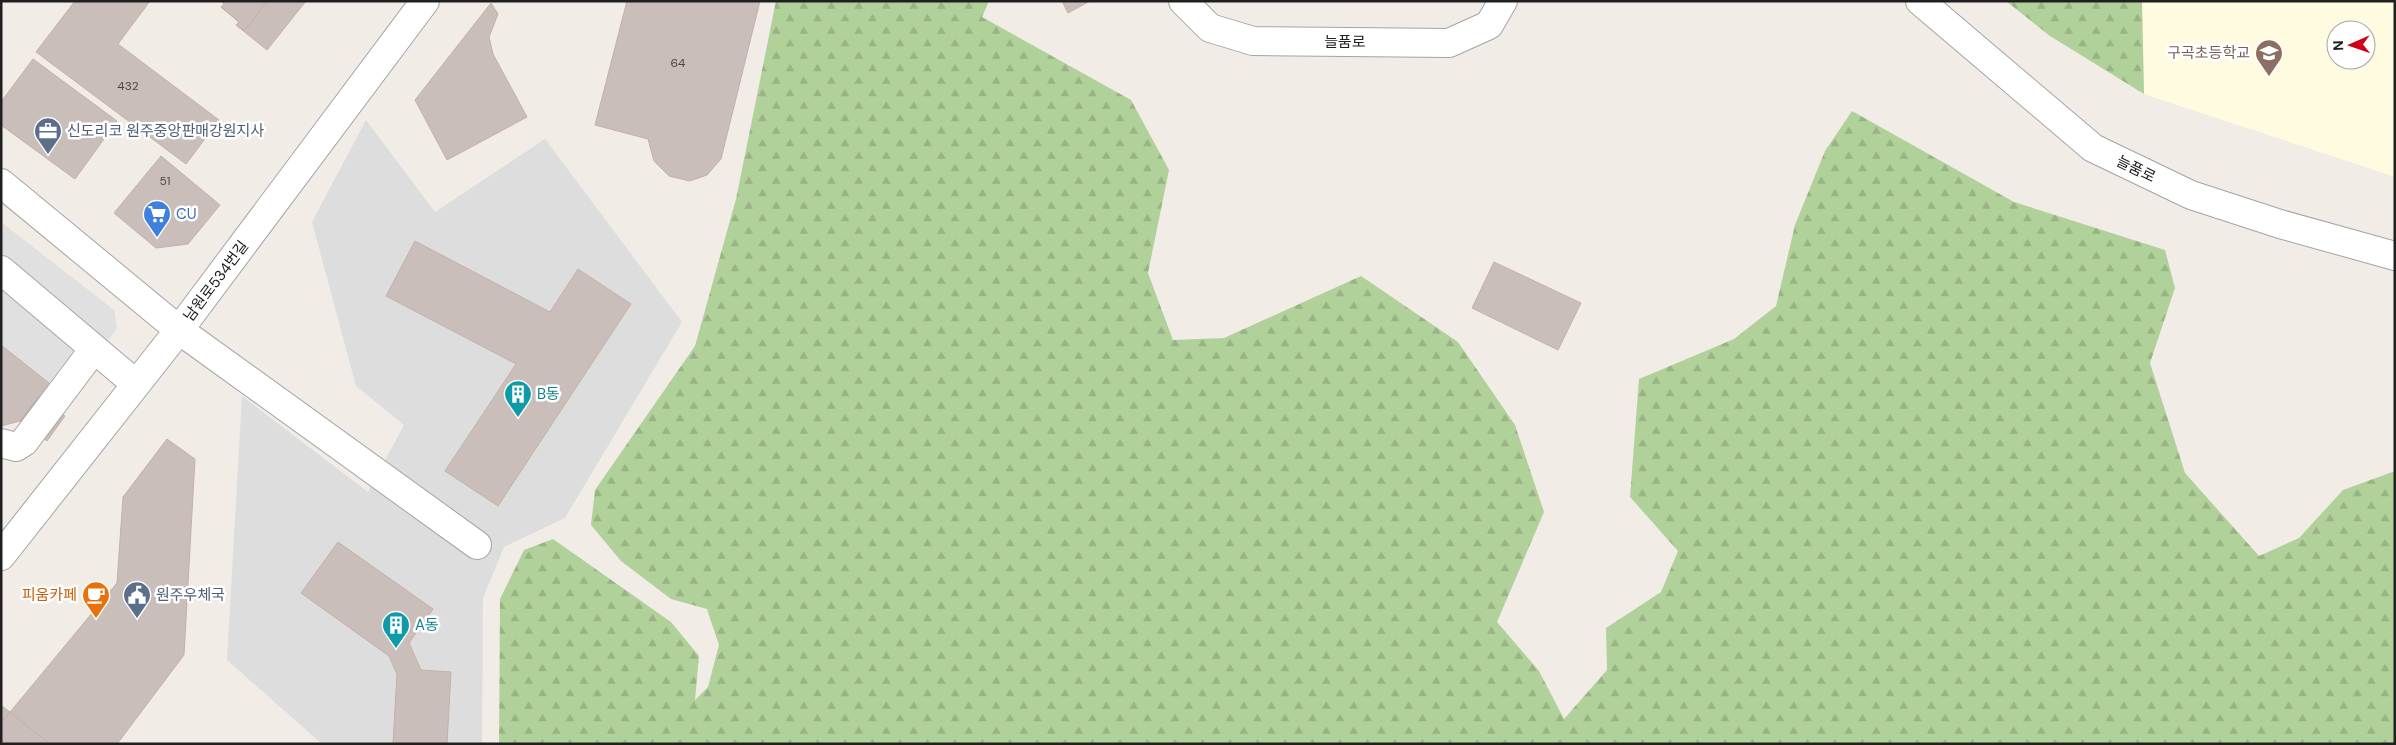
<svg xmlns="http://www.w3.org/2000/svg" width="2396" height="745" font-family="'DM Sans','Noto Sans KR',sans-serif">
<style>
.residential{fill:#dedddd}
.education{fill:#fffbe1;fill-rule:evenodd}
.forest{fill:url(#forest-firs)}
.parking{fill:#e0e0e0}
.building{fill:#c9beb9;stroke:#c3b1a8}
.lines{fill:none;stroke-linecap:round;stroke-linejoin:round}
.minor-casing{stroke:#a4a4a4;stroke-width:30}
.minor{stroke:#fff;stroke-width:28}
.labels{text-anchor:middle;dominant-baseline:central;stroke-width:5;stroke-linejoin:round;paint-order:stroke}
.number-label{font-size:12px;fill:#4a4846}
.street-label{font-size:15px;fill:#202020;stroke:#fff}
.education-label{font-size:15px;fill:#785e54;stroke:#fff;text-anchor:end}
.service-label{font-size:15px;fill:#4e5e75;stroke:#fff;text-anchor:start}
.shop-label{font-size:15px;fill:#366cbe;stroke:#fff;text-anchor:start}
.culture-label{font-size:15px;fill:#0d838f;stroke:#fff;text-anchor:start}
.food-label{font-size:15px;fill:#c56008;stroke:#fff;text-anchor:end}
</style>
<defs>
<pattern id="forest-firs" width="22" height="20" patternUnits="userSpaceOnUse" patternTransform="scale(1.25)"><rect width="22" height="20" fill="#b1d19a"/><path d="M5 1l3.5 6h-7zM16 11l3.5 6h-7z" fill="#98b384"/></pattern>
</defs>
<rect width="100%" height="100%" fill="#f1ece6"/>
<path class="residential" d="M 366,120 L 435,212 L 545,139 L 682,322 L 565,518 L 504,547 L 483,598 L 482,744 L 322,744 L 227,660 L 242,396 L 368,492 L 404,425 L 356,386 L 312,222 Z"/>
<path class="education" d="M 2142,1 L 2395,1 L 2395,177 L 2144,94 ZM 2336,30 L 2366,30 L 2366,60 L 2336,60 Z"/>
<path class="forest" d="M 776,1 L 989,1 L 982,17 L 1131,100 L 1169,170 L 1148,273 L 1173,340 L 1224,338 L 1361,276 L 1458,342 L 1515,425 L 1544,512 L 1497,622 L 1539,671 L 1564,719 L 1607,670 L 1606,628 L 1661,592 L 1678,551 L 1630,497 L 1639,379 L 1734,339 L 1776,306 L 1795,225 L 1825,151 L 1852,111 L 2014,202 L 2165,250 L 2175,288 L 2150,363 L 2185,473 L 2259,556 L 2299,538 L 2343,490 L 2395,471 L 2395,744 L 499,744 L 500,599 L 524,550 L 553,539 L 671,622 L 699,656 L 695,700 L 708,687 L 719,645 L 707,609 L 671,599 L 621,561 L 591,525 L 595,490 L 695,346 L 736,199 Z
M 2006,1 L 2142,1 L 2144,94 L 2050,36 Z"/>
<path class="parking" d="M 1,222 L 114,310 L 117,328 L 91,365 L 74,350 L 49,383 L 1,345 Z"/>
<path class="building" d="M 75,1 L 150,1 L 118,44 L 219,120 L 186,164 L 36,52 Z
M 222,1 L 306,1 L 267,50 L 236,25 L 239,22 L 221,7 L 224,4 Z
M 222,1 L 268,1 L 244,31 L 236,25 L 239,22 L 221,7 L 224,4 Z
M 627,1 L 760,1 L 721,159 L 707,175 L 690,181 L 669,176 L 654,161 L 648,139 L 595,125 Z
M 1062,1 L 1090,1 L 1068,13 Z
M 491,3 L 498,14 L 489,37 L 493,54 L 527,117 L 447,160 L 415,100 Z
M 33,59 L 117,121 L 75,179 L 1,125 L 1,102 Z
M 161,156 L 220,205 L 188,244 L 156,248 L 114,213 Z
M 415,241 L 550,312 L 578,269 L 631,304 L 498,506 L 445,471 L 516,364 L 386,296 Z
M 1494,262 L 1581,303 L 1558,350 L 1472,308 Z
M 1,345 L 49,383 L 20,421 L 1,426 Z
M 38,397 L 65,416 L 47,441 L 20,421 Z
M 167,439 L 195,459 L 184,655 L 117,744 L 1,744 L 1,723 L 117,583 L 123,497 Z
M 338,542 L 433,609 L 409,643 L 421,670 L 451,672 L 447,744 L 393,744 L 397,674 L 389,656 L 301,593 Z
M 1,705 L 50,744 L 1,744 Z"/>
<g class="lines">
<g class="minor-casing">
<path id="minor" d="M 1183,1 L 1210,28 L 1253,41 L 1449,43 L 1489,25 L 1503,1
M 1920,1 L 2093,148 L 2191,195 L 2280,224 L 2395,256
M 1,183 L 179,330 L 477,545
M 1,270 L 136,384
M 1,443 L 16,447 L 24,442 L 94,349
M 1,556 L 179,330 L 425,1"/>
</g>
<use href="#minor" class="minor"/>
</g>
<defs>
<g id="school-pin" transform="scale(1.4375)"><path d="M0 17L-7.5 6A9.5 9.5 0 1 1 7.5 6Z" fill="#8d6e63" stroke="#fff"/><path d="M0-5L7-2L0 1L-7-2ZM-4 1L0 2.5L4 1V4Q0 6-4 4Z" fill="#fff"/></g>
<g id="office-pin" transform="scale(1.4375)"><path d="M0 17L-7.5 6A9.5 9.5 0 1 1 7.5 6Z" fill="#5c6f8a" stroke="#fff"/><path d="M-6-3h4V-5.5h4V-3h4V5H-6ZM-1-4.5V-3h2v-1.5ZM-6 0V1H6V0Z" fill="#fff"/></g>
<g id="supermarket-pin" transform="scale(1.4375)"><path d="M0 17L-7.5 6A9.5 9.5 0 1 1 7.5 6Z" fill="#3f7fe0" stroke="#fff"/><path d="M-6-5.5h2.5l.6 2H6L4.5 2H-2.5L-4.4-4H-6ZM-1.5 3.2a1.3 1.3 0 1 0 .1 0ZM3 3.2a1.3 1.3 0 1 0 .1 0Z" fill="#fff"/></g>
<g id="building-pin" transform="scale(1.4375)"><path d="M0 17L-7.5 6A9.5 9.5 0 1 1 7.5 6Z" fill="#0f9aa8" stroke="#fff"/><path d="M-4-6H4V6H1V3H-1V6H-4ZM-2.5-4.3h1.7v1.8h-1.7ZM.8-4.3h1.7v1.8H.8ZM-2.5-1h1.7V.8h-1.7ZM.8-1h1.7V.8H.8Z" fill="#fff"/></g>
<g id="cafe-pin" transform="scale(1.4375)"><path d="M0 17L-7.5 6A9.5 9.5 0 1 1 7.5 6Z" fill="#e8710a" stroke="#fff"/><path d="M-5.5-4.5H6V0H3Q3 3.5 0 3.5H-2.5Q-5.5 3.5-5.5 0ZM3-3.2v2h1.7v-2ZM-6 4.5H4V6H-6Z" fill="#fff"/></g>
<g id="civic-pin" transform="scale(1.4375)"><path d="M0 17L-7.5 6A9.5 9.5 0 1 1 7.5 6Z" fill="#5c6f8a" stroke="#fff"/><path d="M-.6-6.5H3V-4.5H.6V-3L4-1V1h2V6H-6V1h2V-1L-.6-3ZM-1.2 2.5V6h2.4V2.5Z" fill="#fff"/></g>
</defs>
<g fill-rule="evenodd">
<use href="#school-pin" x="2269" y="53"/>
<use href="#office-pin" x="48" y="131"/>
<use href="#supermarket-pin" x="157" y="214"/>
<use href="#building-pin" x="518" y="394"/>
<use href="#cafe-pin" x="96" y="595"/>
<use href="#civic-pin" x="137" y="595"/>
<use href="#building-pin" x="396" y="625"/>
</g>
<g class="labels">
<g class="number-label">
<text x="678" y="63">64</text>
<text x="128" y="86">432</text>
<text x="165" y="181">51</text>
</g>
<g class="street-label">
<text x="1345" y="42">늘품로</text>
<text transform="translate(2136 169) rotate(26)">늘품로</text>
<text transform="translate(216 281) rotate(-53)">남원로534번길</text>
</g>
<g class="education-label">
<text x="2250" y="53">구곡초등학교</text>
</g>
<g class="service-label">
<text x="67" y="131">신도리코 원주중앙판매강원지사</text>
<text x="156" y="595">원주우체국</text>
</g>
<g class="shop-label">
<text x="176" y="214">CU</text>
</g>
<g class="culture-label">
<text x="537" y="394">B동</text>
<text x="415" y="625">A동</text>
</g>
<g class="food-label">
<text x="77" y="595">피움카페</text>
</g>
</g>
<rect width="2396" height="745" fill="none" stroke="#202020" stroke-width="5"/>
<g transform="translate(2351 45) rotate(268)"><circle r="24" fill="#ffffff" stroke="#a6a6a6"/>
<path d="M0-4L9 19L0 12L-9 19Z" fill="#d00019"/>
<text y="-8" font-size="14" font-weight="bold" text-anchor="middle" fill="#202020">N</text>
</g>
</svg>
